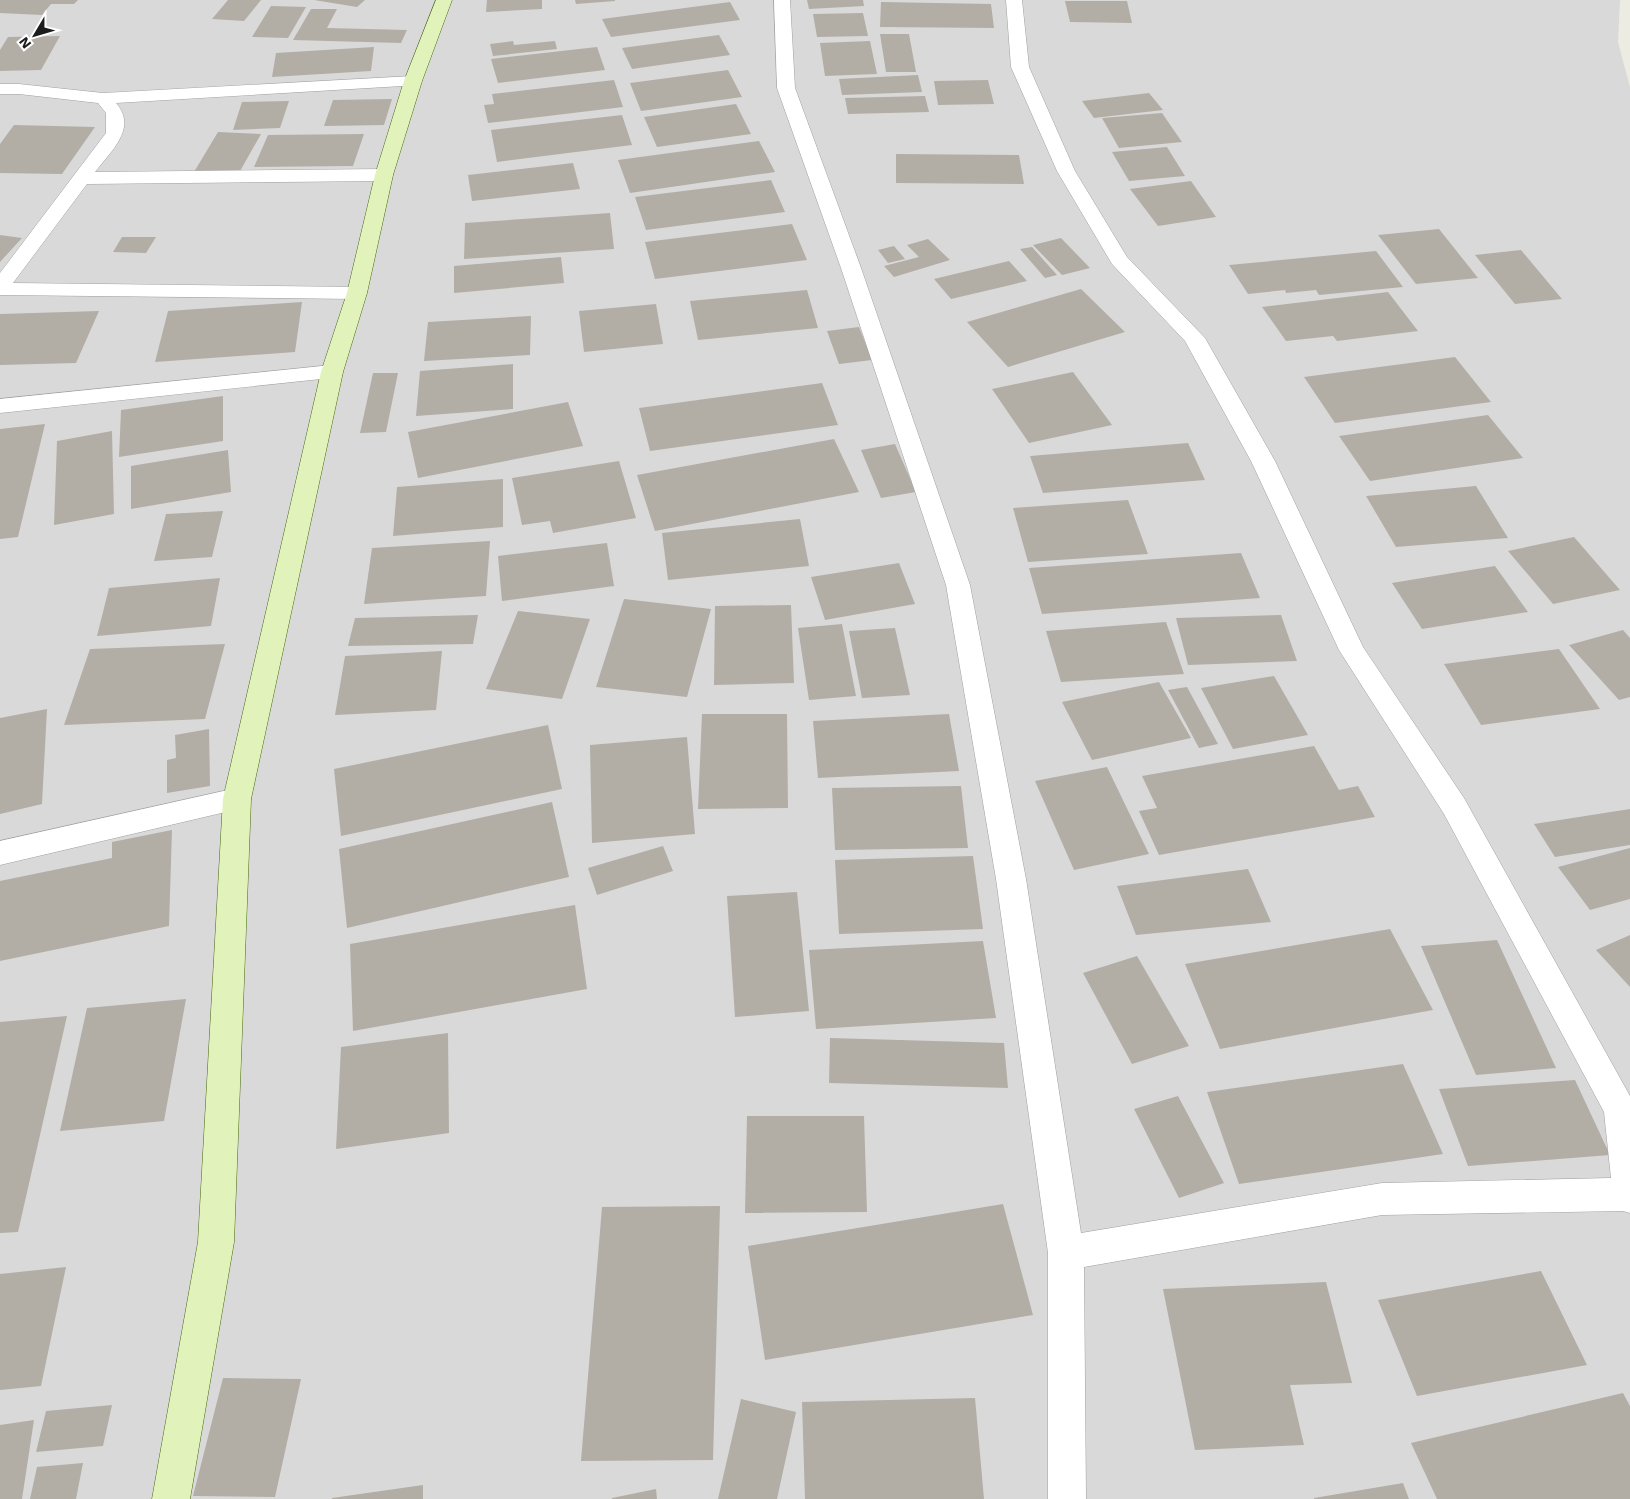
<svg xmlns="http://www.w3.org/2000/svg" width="1630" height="1499" font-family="'Work Sans',sans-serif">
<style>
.residential{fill:#dad9d9}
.building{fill:#b2aea6}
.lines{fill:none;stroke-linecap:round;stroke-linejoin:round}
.street-casing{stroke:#a0a0a0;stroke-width:1}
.secondary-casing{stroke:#46690e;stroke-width:1}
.street{fill:#fff;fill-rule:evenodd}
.secondary{fill:#e1f3ba;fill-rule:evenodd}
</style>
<rect width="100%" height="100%" fill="#edece3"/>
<path class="residential" d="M 0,0 L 1620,0 L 1618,42 L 1630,87 L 1630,1499 L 0,1499 Z"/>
<path class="building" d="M 0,0 L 78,0 L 74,4 L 51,4 L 42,15 L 0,13 Z
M 228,0 L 261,0 L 244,21 L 212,19 Z
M 314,0 L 365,0 L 357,7 Z
M 487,0 L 542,0 L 542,9 L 486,12 Z
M 575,0 L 615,0 L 615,1 L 576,4 Z
M 807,0 L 863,0 L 864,6 L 809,9 Z
M 1065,1 L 1127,1 L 1132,23 L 1070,22 Z
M 730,2 L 740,20 L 611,37 L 602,19 Z
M 881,2 L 991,4 L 994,28 L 880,27 Z
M 271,6 L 306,7 L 288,38 L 252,37 Z
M 311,9 L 337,9 L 327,28 L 407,30 L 401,43 L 293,40 Z
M 863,13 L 868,36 L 817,37 L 813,14 Z
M 880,34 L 909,34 L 916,72 L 886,72 Z
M 719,35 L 730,55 L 632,69 L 622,48 Z
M 60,36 L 41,70 L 0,71 L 0,50 L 8,37 Z
M 513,41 L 514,45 L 555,41 L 557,49 L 493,56 L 490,44 Z
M 870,41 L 877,74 L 825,76 L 820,43 Z
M 374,47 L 371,71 L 272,77 L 276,53 Z
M 597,47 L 605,70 L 498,83 L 491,59 Z
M 728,70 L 742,97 L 641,111 L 630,83 Z
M 918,75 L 922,92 L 842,95 L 839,79 Z
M 614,80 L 623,107 L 488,123 L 484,105 L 494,104 L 492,94 Z
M 988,80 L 994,104 L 938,105 L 934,81 Z
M 1149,93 L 1163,110 L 1094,118 L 1082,101 Z
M 925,96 L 929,112 L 848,114 L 845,98 Z
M 392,99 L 384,125 L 324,126 L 333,100 Z
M 289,101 L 280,128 L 233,130 L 242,102 Z
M 736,104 L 751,134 L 657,147 L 644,117 Z
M 1162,113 L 1182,142 L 1119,148 L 1102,118 Z
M 622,115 L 632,145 L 497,162 L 491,130 Z
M 14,125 L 95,127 L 62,174 L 0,173 L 0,144 Z
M 218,132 L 261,134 L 239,173 L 194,172 Z
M 364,134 L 353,166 L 254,167 L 268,135 Z
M 759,141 L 775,172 L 630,193 L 618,160 Z
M 1167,147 L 1185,176 L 1129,181 L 1112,152 Z
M 896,154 L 1019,155 L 1024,184 L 896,183 Z
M 573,163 L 580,189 L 472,201 L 468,175 Z
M 771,180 L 785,212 L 646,230 L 635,197 Z
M 1191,181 L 1216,217 L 1158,226 L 1130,189 Z
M 610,213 L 614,249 L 464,259 L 465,223 Z
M 792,224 L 807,260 L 655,279 L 645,242 Z
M 1439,229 L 1478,278 L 1416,284 L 1378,235 Z
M 0,235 L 22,238 L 0,262 Z
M 122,237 L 156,237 L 146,253 L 113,252 Z
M 1061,238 L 1090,268 L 1062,275 L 1033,245 Z
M 928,239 L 950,260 L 894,277 L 884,266 L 919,257 L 907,245 Z
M 894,246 L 905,259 L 888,263 L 878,250 Z
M 1032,247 L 1057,275 L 1045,278 L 1020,249 Z
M 1521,250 L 1562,299 L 1515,304 L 1475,255 Z
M 1376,251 L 1403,287 L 1319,295 L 1316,290 L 1286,293 L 1285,290 L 1248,294 L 1229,265 Z
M 561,257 L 564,283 L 454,293 L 454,266 Z
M 1009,261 L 1027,281 L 951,299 L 934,279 Z
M 1081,289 L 1125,332 L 1008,367 L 967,322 Z
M 807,290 L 818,328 L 698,340 L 690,301 Z
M 1388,292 L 1418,331 L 1337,341 L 1333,336 L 1286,341 L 1262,307 Z
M 302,302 L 295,352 L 155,362 L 168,311 Z
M 656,304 L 663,344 L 584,352 L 579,311 Z
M 99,311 L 76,363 L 0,365 L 0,314 Z
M 531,316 L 530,355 L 424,361 L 428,322 Z
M 859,327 L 872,360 L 839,364 L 827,331 Z
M 1455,357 L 1491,402 L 1335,423 L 1304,377 Z
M 513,364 L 513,409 L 416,416 L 420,371 Z
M 1073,372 L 1112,425 L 1029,443 L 992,389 Z
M 373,373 L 398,373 L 386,432 L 360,433 Z
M 822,383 L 838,425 L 650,451 L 639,408 Z
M 223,396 L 223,441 L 119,457 L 121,410 Z
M 568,402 L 583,446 L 418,478 L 408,432 Z
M 1488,415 L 1523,458 L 1370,481 L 1339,436 Z
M 45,424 L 18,537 L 0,539 L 0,429 Z
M 112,431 L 114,514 L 54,525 L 57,441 Z
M 834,439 L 859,492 L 655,531 L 637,475 Z
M 1188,443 L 1205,480 L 1043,493 L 1030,456 Z
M 895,444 L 916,492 L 881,498 L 861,450 Z
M 228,450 L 231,492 L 131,509 L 131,466 Z
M 619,461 L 636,518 L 553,533 L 550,521 L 522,525 L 512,478 Z
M 503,479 L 503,527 L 393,536 L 397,487 Z
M 1476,486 L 1508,538 L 1396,547 L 1366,496 Z
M 1128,500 L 1148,554 L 1028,562 L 1013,508 Z
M 223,511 L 212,557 L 154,561 L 166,514 Z
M 800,519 L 809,566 L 668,580 L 662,533 Z
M 1574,537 L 1620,590 L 1553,604 L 1508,551 Z
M 490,541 L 486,596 L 364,604 L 372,548 Z
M 607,543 L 614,586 L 502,601 L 498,556 Z
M 1241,553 L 1260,598 L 1042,614 L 1029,568 Z
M 899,563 L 915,604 L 825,620 L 811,577 Z
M 1495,566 L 1528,612 L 1422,629 L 1392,583 Z
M 220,578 L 211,626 L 97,636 L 109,588 Z
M 624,599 L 711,609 L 687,697 L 596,687 Z
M 791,605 L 794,683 L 714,685 L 715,606 Z
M 518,611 L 590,619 L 562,699 L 486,689 Z
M 478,615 L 473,644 L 348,646 L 355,618 Z
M 1281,615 L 1297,661 L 1188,665 L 1176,618 Z
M 1166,622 L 1184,674 L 1061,682 L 1046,631 Z
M 842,624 L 856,696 L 809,700 L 798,628 Z
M 895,628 L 910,695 L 862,698 L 849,631 Z
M 1623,630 L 1630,638 L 1630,697 L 1619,700 L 1569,645 Z
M 225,644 L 205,719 L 64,725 L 90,649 Z
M 1559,649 L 1600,709 L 1481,725 L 1444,664 Z
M 442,651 L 436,710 L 335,715 L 345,656 Z
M 1274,676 L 1308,735 L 1233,749 L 1201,688 Z
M 1159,682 L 1191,738 L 1092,760 L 1062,702 Z
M 1187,687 L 1218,744 L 1199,748 L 1168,690 Z
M 47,709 L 42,804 L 0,814 L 0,718 Z
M 702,714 L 787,714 L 788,808 L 698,809 Z
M 949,714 L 959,771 L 818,778 L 813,721 Z
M 548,725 L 562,789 L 341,836 L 334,769 Z
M 209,729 L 210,786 L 167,793 L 167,760 L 176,758 L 175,735 Z
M 687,737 L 695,834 L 592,843 L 590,745 Z
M 1314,746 L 1339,790 L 1358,786 L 1375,817 L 1159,855 L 1139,811 L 1157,808 L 1142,776 Z
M 1107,767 L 1149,854 L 1074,870 L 1035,781 Z
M 961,786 L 968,848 L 835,850 L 832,788 Z
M 552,802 L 569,877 L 347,928 L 339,849 Z
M 1630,809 L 1630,845 L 1555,857 L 1534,824 Z
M 172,830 L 169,926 L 0,961 L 0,881 L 112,858 L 112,842 Z
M 663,846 L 673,871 L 597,895 L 588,868 Z
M 1630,848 L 1630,899 L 1590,910 L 1558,867 Z
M 973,856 L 983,929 L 839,934 L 835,860 Z
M 1248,869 L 1271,922 L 1136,935 L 1117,886 Z
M 797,892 L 809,1011 L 735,1017 L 727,896 Z
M 575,905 L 587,989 L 353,1031 L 350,944 Z
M 1390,929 L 1433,1010 L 1220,1049 L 1185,964 Z
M 1630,935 L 1630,987 L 1596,950 Z
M 1497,940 L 1556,1068 L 1476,1075 L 1421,946 Z
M 983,941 L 996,1018 L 816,1029 L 809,950 Z
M 1137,956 L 1189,1046 L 1132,1064 L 1083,973 Z
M 186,999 L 164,1121 L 60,1131 L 87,1008 Z
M 67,1016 L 18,1232 L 0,1233 L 0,1022 Z
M 448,1033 L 449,1133 L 336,1149 L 341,1047 Z
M 830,1038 L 1004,1043 L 1008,1088 L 829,1083 Z
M 1403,1064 L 1443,1154 L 1239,1184 L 1207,1092 Z
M 1575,1080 L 1610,1155 L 1468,1166 L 1439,1089 Z
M 1178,1096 L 1224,1183 L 1179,1198 L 1134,1109 Z
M 747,1116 L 864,1116 L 867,1212 L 745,1213 Z
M 1003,1204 L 1033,1315 L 765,1360 L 748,1246 Z
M 720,1206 L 713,1460 L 581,1461 L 602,1207 Z
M 66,1267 L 41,1386 L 0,1390 L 0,1274 Z
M 1541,1271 L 1587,1365 L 1417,1396 L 1378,1300 Z
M 1326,1282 L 1352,1383 L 1290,1385 L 1304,1445 L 1195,1450 L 1163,1289 Z
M 223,1378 L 301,1379 L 275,1497 L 193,1496 Z
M 1623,1393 L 1630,1406 L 1630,1499 L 1437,1499 L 1411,1443 Z
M 975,1398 L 984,1499 L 805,1499 L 802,1402 Z
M 741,1399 L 796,1412 L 777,1499 L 718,1499 Z
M 112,1405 L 103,1446 L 36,1452 L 46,1411 Z
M 34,1420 L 22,1499 L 0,1499 L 0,1425 Z
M 83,1463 L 76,1499 L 30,1499 L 37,1467 Z
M 1403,1483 L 1409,1499 L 1314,1499 L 1314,1498 Z
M 423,1485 L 423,1499 L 332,1499 L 332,1498 Z
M 656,1489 L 657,1499 L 612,1499 L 612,1498 Z"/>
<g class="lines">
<g class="street-casing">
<path id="street" d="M 774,0 L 790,0 L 795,88 L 861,268 L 970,585 L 1026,879 L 1081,1233 L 1382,1183 L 1611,1178 L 1604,1112 L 1444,814 L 1339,650 L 1251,461 L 1185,341 L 1112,264 L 1057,171 L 1011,67 L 1006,0 L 1022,0 L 1029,67 L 1075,171 L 1127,257 L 1205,338 L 1275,461 L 1363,647 L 1464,798 L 1630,1096 L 1630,1213 L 1623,1211 L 1382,1215 L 1084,1267 L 1086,1499 L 1048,1499 L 1048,1253 L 996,879 L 946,585 L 841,268 L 777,88 Z
M 413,76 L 419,77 L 422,81 L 419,85 L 116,103 C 138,128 111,151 95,172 L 384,169 L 391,171 L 393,175 L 391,179 L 384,181 L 87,184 L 13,283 L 357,287 L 364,289 L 367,293 L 364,297 L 357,299 L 0,295 L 0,273 L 106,133 L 106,113 L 98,103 L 19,94 L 0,94 L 0,84 L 19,84 L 103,93 Z
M 332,365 L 340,367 L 343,372 L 340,377 L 0,413 L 0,399 Z
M 237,788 L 247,791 L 251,799 L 247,807 L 0,865 L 0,841 Z"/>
</g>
<g class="secondary-casing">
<path id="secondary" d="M 436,0 L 452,0 L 422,81 L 393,175 L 367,293 L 343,372 L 251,799 L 234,1242 L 190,1499 L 152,1499 L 198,1242 L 223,799 L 321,372 L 347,293 L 375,175 L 404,81 Z"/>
</g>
<use href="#street" class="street"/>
<use href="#secondary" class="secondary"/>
</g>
<g transform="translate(35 35) rotate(232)" stroke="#ffffff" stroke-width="4" paint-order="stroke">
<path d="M0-4L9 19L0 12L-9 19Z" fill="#1c1c1c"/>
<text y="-8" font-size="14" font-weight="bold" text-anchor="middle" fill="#1c1c1c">N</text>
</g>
</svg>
